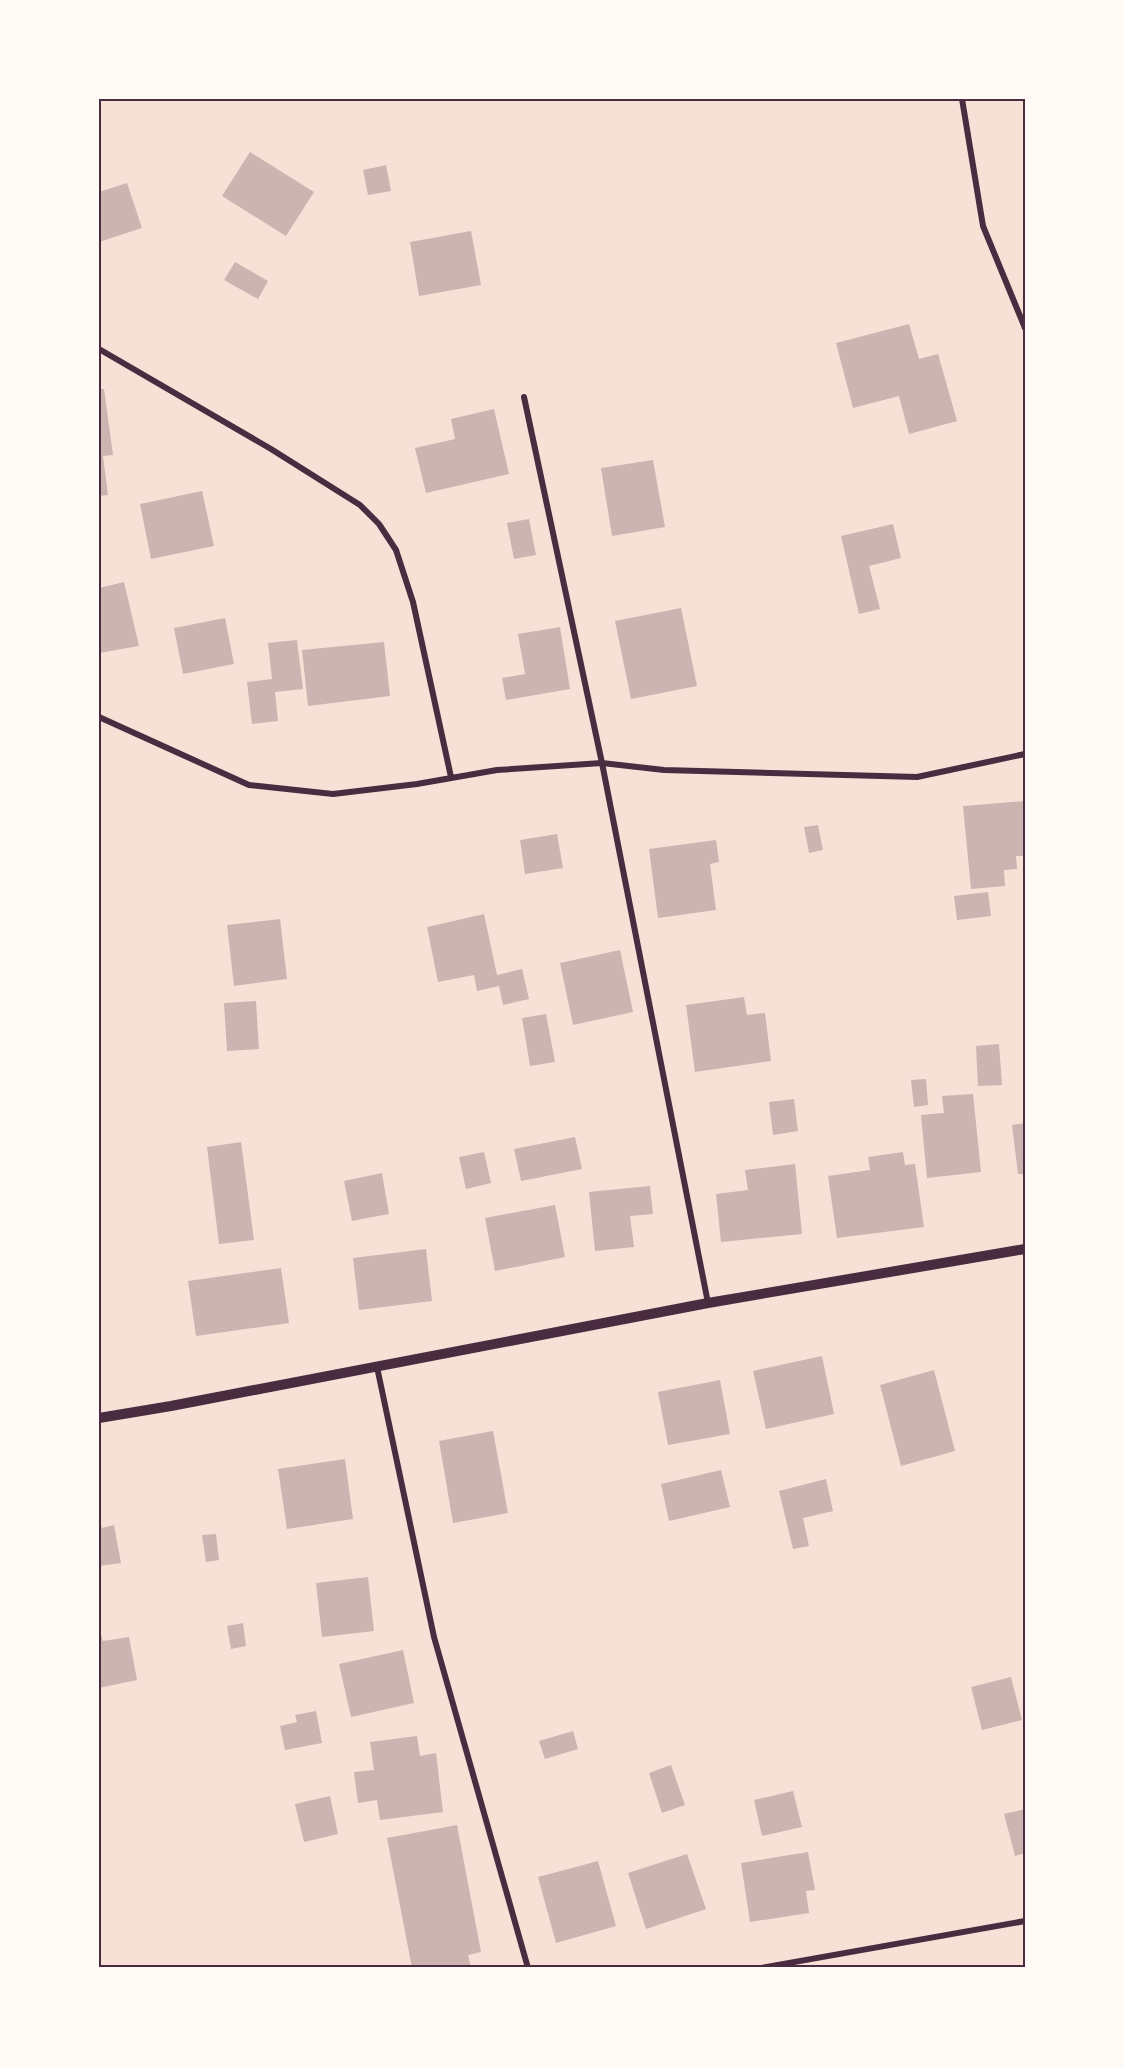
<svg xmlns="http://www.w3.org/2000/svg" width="1124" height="2067" font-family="'PT Sans',sans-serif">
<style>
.building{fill:#ccb4b1}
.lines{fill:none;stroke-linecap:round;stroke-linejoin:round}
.minor{stroke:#4a2c40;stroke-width:6}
.tertiary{stroke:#4a2c40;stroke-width:10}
.neatline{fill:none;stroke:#4a2c40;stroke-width:2}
</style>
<rect width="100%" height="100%" fill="#f7e1d7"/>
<path class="building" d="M 250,152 L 314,192 L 286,236 L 222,196 Z
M 386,165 L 391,191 L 368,195 L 363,170 Z
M 127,183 L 142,228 L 99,242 L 99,192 Z
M 471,231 L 481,285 L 419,296 L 410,242 Z
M 235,262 L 268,281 L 258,299 L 224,280 Z
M 909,324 L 919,359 L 938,354 L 957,421 L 909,434 L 899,396 L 853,408 L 836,343 Z
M 99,389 L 104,389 L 113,455 L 103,456 L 108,495 L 99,496 Z
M 494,409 L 509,474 L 426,493 L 415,448 L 455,439 L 451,419 Z
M 653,460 L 665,527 L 612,536 L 601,468 Z
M 202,491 L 214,546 L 151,559 L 140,504 Z
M 529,519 L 536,555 L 514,559 L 507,523 Z
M 893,524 L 901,558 L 869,566 L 880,609 L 859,614 L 841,536 Z
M 124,582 L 139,646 L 99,653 L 99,588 Z
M 681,608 L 697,686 L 631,699 L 615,621 Z
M 225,618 L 234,664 L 183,674 L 174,628 Z
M 560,627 L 570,689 L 506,700 L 502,678 L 525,674 L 518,634 Z
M 297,640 L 303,689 L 275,692 L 278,721 L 252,724 L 247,682 L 272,679 L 268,643 Z
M 384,642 L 390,696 L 308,706 L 302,650 Z
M 1025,801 L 1025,856 L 1016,856 L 1017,869 L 1004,870 L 1005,886 L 971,889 L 963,806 Z
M 818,825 L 823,850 L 809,853 L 804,827 Z
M 557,834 L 563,868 L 525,874 L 520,840 Z
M 716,840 L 719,862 L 710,864 L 716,910 L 658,918 L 649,849 Z
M 988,892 L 991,916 L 957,920 L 954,896 Z
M 484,914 L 497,975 L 522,969 L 529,999 L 503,1005 L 499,986 L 477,991 L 474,975 L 438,982 L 427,927 Z
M 280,919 L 287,979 L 234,986 L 227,925 Z
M 620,950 L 633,1012 L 573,1025 L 560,963 Z
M 744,997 L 747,1015 L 765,1013 L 771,1061 L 695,1072 L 686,1005 Z
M 256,1001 L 259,1049 L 227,1051 L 224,1003 Z
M 546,1014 L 555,1062 L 530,1066 L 522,1018 Z
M 999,1044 L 1002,1085 L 978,1086 L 976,1046 Z
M 926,1079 L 928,1105 L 914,1107 L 911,1080 Z
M 973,1094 L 981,1172 L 927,1178 L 921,1115 L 944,1113 L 942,1096 Z
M 794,1099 L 798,1131 L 773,1135 L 769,1102 Z
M 1025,1123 L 1025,1174 L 1018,1174 L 1012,1125 Z
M 575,1137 L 582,1169 L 521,1181 L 514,1149 Z
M 241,1142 L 254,1240 L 219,1244 L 207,1147 Z
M 484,1152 L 491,1183 L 466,1189 L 459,1157 Z
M 903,1152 L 905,1165 L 915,1164 L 924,1227 L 837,1238 L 828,1176 L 870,1170 L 868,1157 Z
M 795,1164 L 802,1234 L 721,1242 L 716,1194 L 748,1190 L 745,1170 Z
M 382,1173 L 389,1214 L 352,1221 L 344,1181 Z
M 650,1186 L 653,1214 L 630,1216 L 634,1247 L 595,1251 L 589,1192 Z
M 555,1205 L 565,1257 L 495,1271 L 485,1218 Z
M 426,1249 L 432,1301 L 359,1310 L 353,1258 Z
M 281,1268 L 289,1323 L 196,1336 L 188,1281 Z
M 822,1356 L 834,1414 L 766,1429 L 753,1371 Z
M 934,1370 L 955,1451 L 901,1466 L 880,1385 Z
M 720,1380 L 730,1434 L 668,1445 L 658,1392 Z
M 493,1431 L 508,1513 L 453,1523 L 439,1441 Z
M 345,1459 L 353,1519 L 287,1529 L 278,1469 Z
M 721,1470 L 730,1507 L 669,1521 L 661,1484 Z
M 826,1479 L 833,1511 L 803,1518 L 809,1546 L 793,1549 L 779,1491 Z
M 99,1517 L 102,1528 L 114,1525 L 121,1563 L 99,1566 Z
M 216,1534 L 219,1560 L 206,1562 L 202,1535 Z
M 368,1577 L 374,1631 L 322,1637 L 316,1583 Z
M 243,1623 L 246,1646 L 231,1649 L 227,1626 Z
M 99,1628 L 103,1641 L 129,1637 L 137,1680 L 99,1688 Z
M 403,1650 L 414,1703 L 351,1717 L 339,1664 Z
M 1011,1677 L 1022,1720 L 982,1730 L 971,1687 Z
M 316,1711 L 322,1743 L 285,1750 L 280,1726 L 297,1722 L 295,1715 Z
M 573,1731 L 578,1749 L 545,1759 L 539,1741 Z
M 417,1736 L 420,1756 L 436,1753 L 443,1812 L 380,1820 L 377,1800 L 358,1803 L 354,1772 L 374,1770 L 370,1742 Z
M 671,1765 L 685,1805 L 662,1813 L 649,1773 Z
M 793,1791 L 802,1827 L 762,1836 L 754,1800 Z
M 330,1796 L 338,1834 L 304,1842 L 295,1804 Z
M 1025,1809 L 1025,1853 L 1015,1856 L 1004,1814 Z
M 457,1825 L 481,1952 L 468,1955 L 471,1968 L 412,1968 L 387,1838 Z
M 808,1852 L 815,1890 L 806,1891 L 809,1913 L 750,1922 L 741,1863 Z
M 687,1854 L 706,1909 L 646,1929 L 628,1873 Z
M 598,1861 L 616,1926 L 556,1943 L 538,1877 Z"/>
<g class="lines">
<path class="minor" d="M 962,99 L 983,226 L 1025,328
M 99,349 L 271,449 L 360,505 L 379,524 L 396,550 L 413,602 L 451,777
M 524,397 L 602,763 L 708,1303
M 99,717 L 249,785 L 333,794 L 417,784 L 497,770 L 602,763 L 664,770 L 917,777 L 1025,754
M 377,1367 L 434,1637 L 528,1968
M 761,1968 L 1025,1921"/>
<path class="tertiary" d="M 99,1418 L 171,1406 L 708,1303 L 1025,1249"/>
</g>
<rect width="1124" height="2067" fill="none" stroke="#fffaf5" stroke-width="201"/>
<rect x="100" y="100" width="924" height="1866" class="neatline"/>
</svg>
